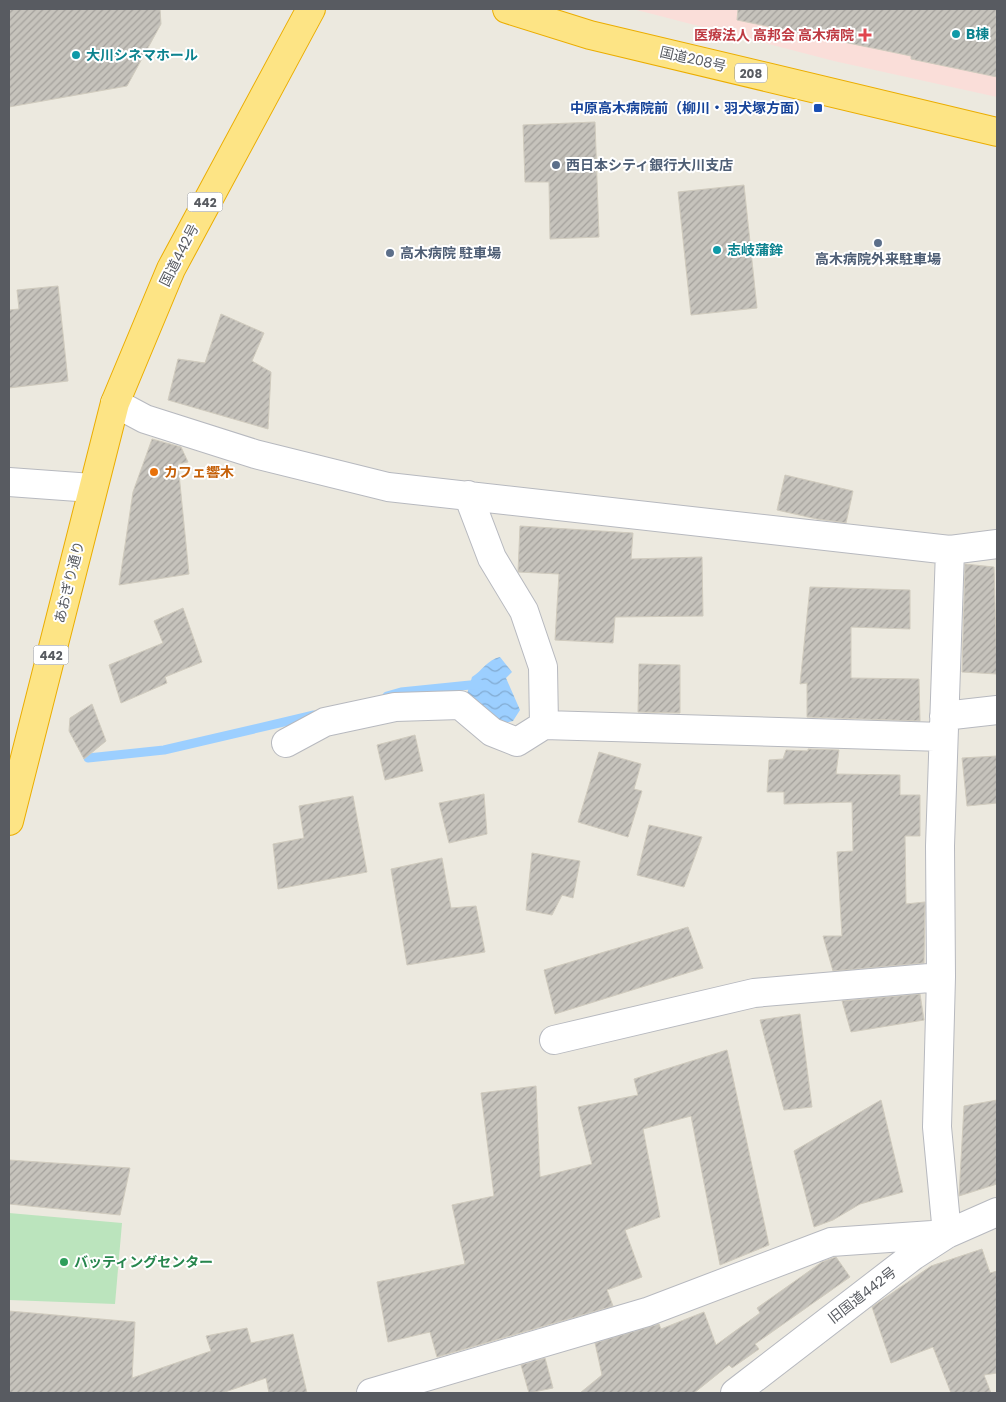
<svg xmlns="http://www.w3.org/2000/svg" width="1006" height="1402" font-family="Poppins,'Noto Sans JP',sans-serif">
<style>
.medical{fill:#faded9}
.pitch{fill:#bbe4bd}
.water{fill:url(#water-waves)}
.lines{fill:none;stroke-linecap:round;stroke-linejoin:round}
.stream{stroke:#9ccfff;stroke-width:9}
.building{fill:url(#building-hatch);stroke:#d0cbbe}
.minor-casing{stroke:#b7b9bf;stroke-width:30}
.highway-casing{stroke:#ebad00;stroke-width:30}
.minor{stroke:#fff;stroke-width:28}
.highway{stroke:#fde485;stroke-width:28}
.culture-dot{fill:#0f9aa8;stroke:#fff;stroke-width:2}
.health-dot{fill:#e0444e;stroke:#fff;stroke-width:2}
.transit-dot{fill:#1a4fb4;stroke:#fff;stroke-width:2}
.service-dot{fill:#5c6f8a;stroke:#fff;stroke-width:2}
.food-dot{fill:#e8710a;stroke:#fff;stroke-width:2}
.leisure-dot{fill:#2e9e5b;stroke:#fff;stroke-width:2}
.labels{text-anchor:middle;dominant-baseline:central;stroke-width:4;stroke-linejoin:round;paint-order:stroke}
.shield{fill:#fff;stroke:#8a8c90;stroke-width:1}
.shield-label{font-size:12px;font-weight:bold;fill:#585b61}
.culture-label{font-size:14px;font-weight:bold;fill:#0d838f;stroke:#fff;text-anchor:start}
.health-label{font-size:14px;font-weight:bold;fill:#be3a42;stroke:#fff;text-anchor:end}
.street-label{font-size:14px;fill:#585b61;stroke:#fff}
.transit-label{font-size:14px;font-weight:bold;fill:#164399;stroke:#fff;text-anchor:end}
.service-label{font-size:14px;font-weight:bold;fill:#4e5e75;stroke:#fff;text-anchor:start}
.food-label{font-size:14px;font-weight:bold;fill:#c56008;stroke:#fff;text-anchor:start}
.leisure-label{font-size:14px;font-weight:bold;fill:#27864d;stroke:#fff;text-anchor:start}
</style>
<defs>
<pattern id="water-waves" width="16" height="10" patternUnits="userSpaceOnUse" patternTransform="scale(1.25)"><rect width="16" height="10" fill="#9ccfff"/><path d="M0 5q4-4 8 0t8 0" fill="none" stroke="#82abd2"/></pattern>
<pattern id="building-hatch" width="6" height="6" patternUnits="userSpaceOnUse" patternTransform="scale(1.25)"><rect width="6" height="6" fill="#c6c3bc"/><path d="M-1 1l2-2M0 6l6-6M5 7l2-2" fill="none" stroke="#a4a19c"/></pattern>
</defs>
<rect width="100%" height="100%" fill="#ece9df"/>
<path class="medical" d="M 633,9 L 997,9 L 997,97 L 834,61 Z"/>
<path class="pitch" d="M 9,1213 L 122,1223 L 115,1304 L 9,1300 Z"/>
<path class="water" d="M 500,657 L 512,672 L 506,678 L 520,710 L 513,721 L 496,725 L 467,694 L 472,677 C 482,671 488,659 500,657 Z"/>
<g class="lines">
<path class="stream" d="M 387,696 L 401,692 L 480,684
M 88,758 L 164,750 L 314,715"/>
</g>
<path class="building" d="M 9,9 L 160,9 L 161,24 L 127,86 L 9,107 Z
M 738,9 L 997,9 L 997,77 L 911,59 L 911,56 L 737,20 Z
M 595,122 L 599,237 L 550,239 L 549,182 L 525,182 L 523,125 Z
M 744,185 L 757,308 L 691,315 L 678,192 Z
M 58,286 L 68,381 L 9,388 L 9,310 L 19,309 L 17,290 Z
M 221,314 L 264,333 L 252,361 L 271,372 L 268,429 L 168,400 L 178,359 L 205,363 Z
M 152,439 L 181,447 L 188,462 L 178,464 L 189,574 L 119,585 L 133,492 Z
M 785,475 L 853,491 L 846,523 L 817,519 L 777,510 Z
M 520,526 L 633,533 L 631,559 L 702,557 L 703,616 L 615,617 L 613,643 L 555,640 L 559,574 L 518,572 Z
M 965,564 L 994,567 L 997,674 L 962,672 Z
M 810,587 L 910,590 L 910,629 L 851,627 L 851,678 L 919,679 L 920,721 L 807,717 L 807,683 L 800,684 Z
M 183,608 L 202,662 L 165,677 L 167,683 L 121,703 L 109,665 L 163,643 L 154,621 Z
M 639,664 L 680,665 L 680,713 L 638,712 Z
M 92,704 L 106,741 L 84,759 L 69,731 L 70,718 Z
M 415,735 L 423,771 L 385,780 L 377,745 Z
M 808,749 L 839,750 L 836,774 L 900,775 L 900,795 L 920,795 L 920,836 L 905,836 L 906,904 L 925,902 L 924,963 L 833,971 L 823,936 L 842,936 L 837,852 L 853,851 L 852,802 L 784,804 L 784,792 L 767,792 L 769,760 L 783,759 L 786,750 L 808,751 Z
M 599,752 L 641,764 L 634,789 L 642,791 L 628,837 L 578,822 Z
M 997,756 L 997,803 L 967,806 L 962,758 Z
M 484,794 L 487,834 L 449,843 L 439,803 Z
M 353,796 L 367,872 L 278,889 L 273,844 L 304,838 L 299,806 Z
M 649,825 L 702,837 L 684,887 L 637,875 Z
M 532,853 L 580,861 L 573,898 L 562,895 L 552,915 L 526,910 Z
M 442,858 L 451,908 L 476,906 L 485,952 L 407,965 L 391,869 Z
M 688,927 L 703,968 L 555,1014 L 544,970 Z
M 920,994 L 924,1020 L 851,1032 L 842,1001 Z
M 800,1014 L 812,1107 L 784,1110 L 760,1020 Z
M 727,1050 L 769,1245 L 720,1265 L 691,1116 L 643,1129 L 660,1217 L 625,1230 L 642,1277 L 607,1290 L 613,1306 L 437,1357 L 430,1332 L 388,1342 L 377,1282 L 465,1264 L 452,1205 L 494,1196 L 481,1093 L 536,1086 L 540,1177 L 592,1164 L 578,1107 L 638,1095 L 634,1079 Z
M 881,1100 L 903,1192 L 860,1204 L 833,1220 L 814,1227 L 794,1151 Z
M 997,1100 L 997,1184 L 959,1196 L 964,1106 Z
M 9,1160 L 130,1168 L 120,1215 L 9,1204 Z
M 982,1249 L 990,1273 L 997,1271 L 997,1373 L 984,1375 L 991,1393 L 951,1393 L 933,1347 L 891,1363 L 872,1307 L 931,1266 Z
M 836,1257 L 850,1277 L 755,1344 L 759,1349 L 732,1368 L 729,1365 L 694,1393 L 580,1393 L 602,1375 L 595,1343 L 659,1324 L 661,1329 L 704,1312 L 716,1345 L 760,1313 L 757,1308 L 822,1262 Z
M 9,1311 L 135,1322 L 132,1378 L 211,1351 L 206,1336 L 247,1328 L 251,1343 L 293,1334 L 307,1393 L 269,1393 L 266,1378 L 222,1393 L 9,1393 Z
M 545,1358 L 553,1388 L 529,1393 L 521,1365 Z"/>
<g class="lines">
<g class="minor-casing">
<path id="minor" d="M 115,403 L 145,419 L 255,454 L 388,487 L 950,550 L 997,544
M 9,482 L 92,488
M 468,495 L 492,558 L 524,611 L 543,667 L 544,725 L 943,737
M 944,716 L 997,710
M 286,743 L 325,722 L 395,707 L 460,705 L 492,732 L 517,742 L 544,725
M 554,1040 L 754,993 L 941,977
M 947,1234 L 937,1127 L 941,977 L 940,846 L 950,550
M 371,1393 L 647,1312 L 831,1242 L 947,1234
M 735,1393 L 913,1256 L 947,1234 L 997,1212"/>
</g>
<g class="highway-casing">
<path id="highway" d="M 507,9 L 590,35 L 997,132
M 9,821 L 115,403 L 171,269 L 311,9"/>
</g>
<use href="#minor" class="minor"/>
<use href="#highway" class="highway"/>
</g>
<g class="culture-dot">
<circle cx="956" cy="34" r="5"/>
<circle cx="76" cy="55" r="5"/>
<circle cx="717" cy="250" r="5"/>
</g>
<path class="health-dot" d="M862.5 27.5h5v5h5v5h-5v5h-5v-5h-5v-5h5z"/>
<rect class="transit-dot" x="813" y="103" width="10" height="10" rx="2.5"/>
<g class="service-dot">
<circle cx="556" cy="165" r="5"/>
<circle cx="878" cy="243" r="5"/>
<circle cx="390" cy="253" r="5"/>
</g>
<circle class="food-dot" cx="154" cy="472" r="5"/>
<circle class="leisure-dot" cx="64" cy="1262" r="5"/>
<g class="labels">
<g class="shield">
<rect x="735" y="63.5" width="32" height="19" rx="4"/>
<rect x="187.5" y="192.5" width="35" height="19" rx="4"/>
<rect x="33.5" y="645.5" width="35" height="19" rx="4"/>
</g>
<g class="shield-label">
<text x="751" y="73">208</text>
<text x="205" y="202">442</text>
<text x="51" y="655">442</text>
</g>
<g class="culture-label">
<text x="966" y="34">B棟</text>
<text x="86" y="55">大川シネマホール</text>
<text x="727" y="250">志岐蒲鉾</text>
</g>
<g class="health-label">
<text x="854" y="35">医療法人 高邦会 高木病院</text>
</g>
<g class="street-label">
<text transform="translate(693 59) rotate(13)">国道208号</text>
<text transform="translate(179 255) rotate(-63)">国道442号</text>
<text transform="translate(69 582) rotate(-76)">あおぎり通り</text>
<text transform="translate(862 1295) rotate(-38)">旧国道442号</text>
</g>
<g class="transit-label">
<text x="808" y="108">中原高木病院前（柳川・羽犬塚方面）</text>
</g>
<g class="service-label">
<text x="566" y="165">西日本シティ銀行大川支店</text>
<text x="400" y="253">高木病院 駐車場</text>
<text x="878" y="259" text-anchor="middle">高木病院外来駐車場</text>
</g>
<g class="food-label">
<text x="164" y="472">カフェ響木</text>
</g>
<g class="leisure-label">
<text x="74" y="1262">バッティングセンター</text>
</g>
</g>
<rect width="1006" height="1402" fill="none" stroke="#585b61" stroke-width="20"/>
</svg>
